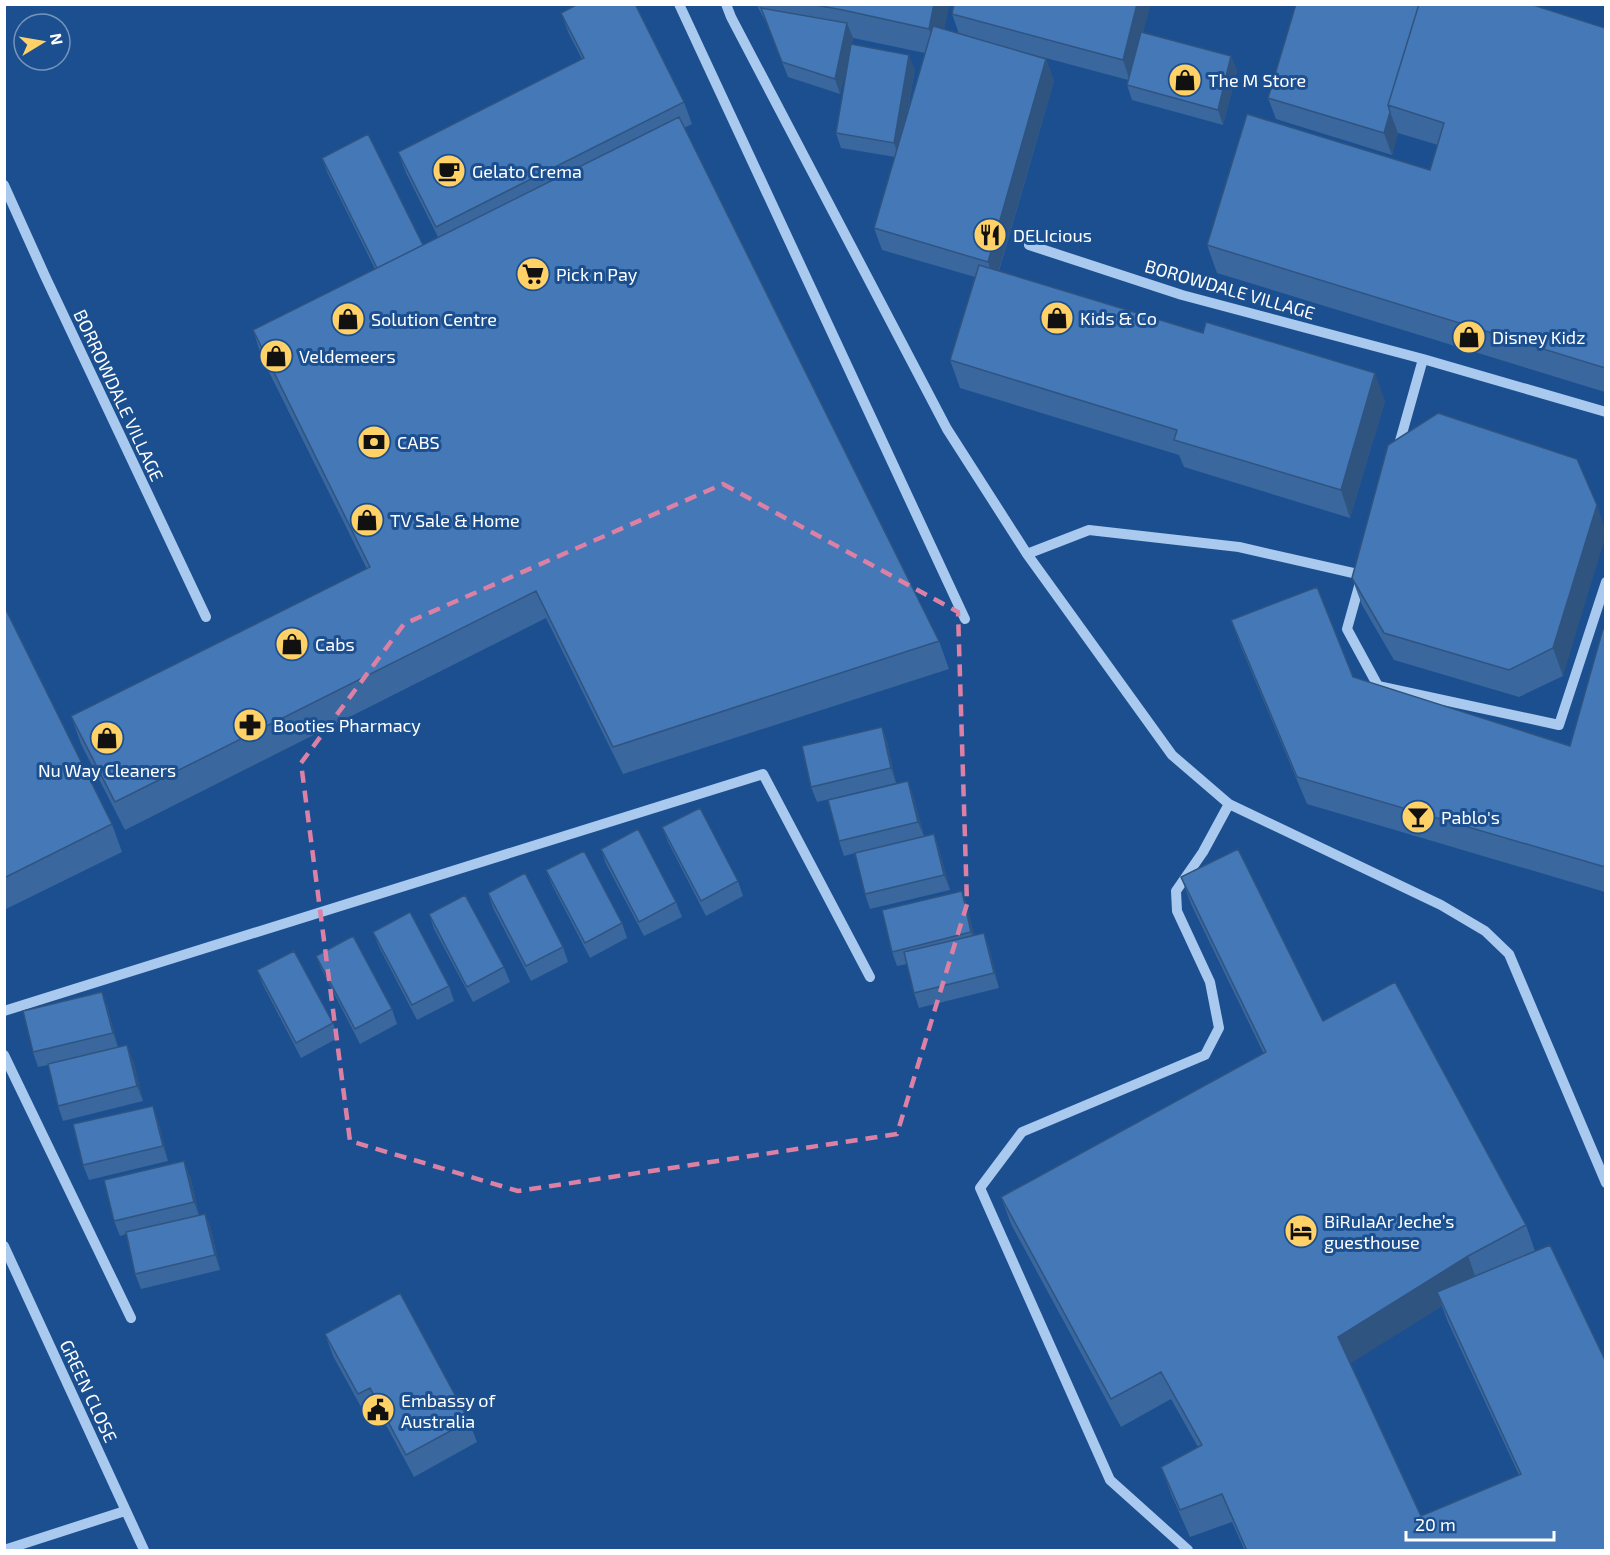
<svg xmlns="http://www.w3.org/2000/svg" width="1610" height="1555" font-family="'Exo 2',sans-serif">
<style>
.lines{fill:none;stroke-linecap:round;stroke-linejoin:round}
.minor{stroke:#a9c9ee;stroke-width:10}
.wall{fill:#3a679d;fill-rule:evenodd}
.shaded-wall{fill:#305480}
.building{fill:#4478b7;stroke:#305480;stroke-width:1.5}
.marked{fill:none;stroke:#dd80a5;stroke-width:4.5;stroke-dasharray:12 8;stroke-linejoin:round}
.labels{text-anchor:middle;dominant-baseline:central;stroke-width:6;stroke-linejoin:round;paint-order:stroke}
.poi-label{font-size:18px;fill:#fff;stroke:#1b4f8f;text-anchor:start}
.street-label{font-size:18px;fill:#fff;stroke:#1b4f8f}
</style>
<rect width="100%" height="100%" fill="#1b4f8f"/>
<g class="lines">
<path class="minor" d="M 679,4 L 965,619
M 726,4 L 731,17 L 947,429 L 1027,554 L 1172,755 L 1229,804 L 1441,905 L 1485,931 L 1509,954 L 1606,1183
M 4,185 L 45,276 L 206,617
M 1029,245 L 1182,295 L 1423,359 L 1606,412
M 1398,448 L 1423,359
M 1027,554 L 1089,530 L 1239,547 L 1362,575
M 1361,579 L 1347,629 L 1378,686 L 1559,725 L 1606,582
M 4,1011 L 763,774 L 870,977
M 4,1055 L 131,1318
M 4,1246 L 144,1550
M 4,1550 L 125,1511
M 1188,1550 L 1110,1480 L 980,1188 L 1022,1132 L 1205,1055 L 1219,1028 L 1210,982 L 1177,911 L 1176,891 L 1203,852 L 1229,804"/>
</g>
<path class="wall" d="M 756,4 L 949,4 L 944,29 L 959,34 L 952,14 L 1143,33 L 1231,56 L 1237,71 L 1223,125 L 1132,100 L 1127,85 L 1128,80 L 1012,49 L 1046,59 L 1054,81 L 999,271 L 1385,401 L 1350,518 L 1184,467 L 1179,455 L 960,388 L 950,360 L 975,277 L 882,250 L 874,228 L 895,157 L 841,148 L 836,133 L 915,69 L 906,121 L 925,53 L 853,38 L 840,94 L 788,77 L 766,22 Z
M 561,13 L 684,102 L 692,124 L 684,128 L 939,641 L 949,669 L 623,774 L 546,618 L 125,830 L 81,744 L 71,716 L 367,569 L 262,358 L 253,330 L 375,269 L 327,172 L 322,158 L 423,245 L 438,237 L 406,173 L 398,152 L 582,59 L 569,34 Z
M 1605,28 L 1605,392 L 1217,273 L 1207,245 L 1430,170 L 1438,145 L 1398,133 L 1392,155 L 1276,119 L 1268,98 Z
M 1577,459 L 1563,676 L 1519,697 L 1394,660 L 1362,605 L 1352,578 Z
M 4,606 L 112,824 L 122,852 L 4,910 Z
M 1231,620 L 1353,677 L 1570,746 L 1605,630 L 1605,892 L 1307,804 L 1241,647 Z
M 882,727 L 887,742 L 896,783 L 817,802 L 811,787 Z
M 913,796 L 924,836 L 934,834 L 939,849 L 950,890 L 870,909 L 865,894 L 855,853 L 844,856 L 839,841 Z
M 662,827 L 738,881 L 743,896 L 706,916 L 668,842 Z
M 601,849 L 676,902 L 682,917 L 644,936 L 606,864 Z
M 546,870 L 622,923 L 627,938 L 590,958 L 552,885 Z
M 1181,877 L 1323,1021 L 1526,1225 L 1535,1251 L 1605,1551 L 1245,1551 L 1232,1522 L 1190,1537 L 1171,1494 L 1161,1467 L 1198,1447 L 1171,1399 L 1121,1427 L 1011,1224 L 1001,1197 L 1264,1054 L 1191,904 ZM 1442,1306 L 1447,1320 L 1519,1475 L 1421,1516 L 1350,1363 Z
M 962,891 L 967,906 L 974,935 L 984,933 L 989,948 L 999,988 L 919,1008 L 914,993 L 907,964 L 897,966 L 892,952 Z
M 488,893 L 563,947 L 568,962 L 531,981 L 493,908 Z
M 429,914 L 504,967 L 510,982 L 473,1002 L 434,929 Z
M 373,932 L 449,986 L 454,1001 L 417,1020 L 379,947 Z
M 316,956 L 392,1009 L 397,1024 L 360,1044 L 322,970 Z
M 257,970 L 333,1023 L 338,1038 L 301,1058 L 263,985 Z
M 102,992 L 107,1006 L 118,1047 L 133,1060 L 143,1101 L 63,1121 L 58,1106 L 48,1065 L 38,1067 L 33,1052 Z
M 158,1121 L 168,1161 L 89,1180 L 83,1165 Z
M 190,1176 L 199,1215 L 205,1214 L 211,1229 L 220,1270 L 141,1289 L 135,1274 L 126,1234 L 120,1236 L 114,1221 Z
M 325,1334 L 469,1421 L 477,1442 L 414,1477 L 378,1410 L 366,1416 L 333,1356 Z"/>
<path class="shaded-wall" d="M 934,4 L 949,4 L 939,56 L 929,29 Z
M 1137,4 L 1151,4 L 1130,81 L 1123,60 Z
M 847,23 L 853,38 L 840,94 L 835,79 Z
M 909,55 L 915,69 L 899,158 L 894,143 Z
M 1231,56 L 1237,71 L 1223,125 L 1218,110 Z
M 1046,59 L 1054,81 L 995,283 L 988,262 Z
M 1390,112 L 1398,133 L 1392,155 L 1384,133 Z
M 1375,373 L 1385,401 L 1350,518 L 1341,490 Z
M 1597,505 L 1605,529 L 1605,538 L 1563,676 L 1553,648 Z
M 882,727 L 887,742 L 896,783 L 891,768 Z
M 908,781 L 913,796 L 924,837 L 918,822 Z
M 934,834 L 939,849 L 950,890 L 944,875 Z
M 962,891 L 967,906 L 977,947 L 971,932 Z
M 984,933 L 989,948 L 999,988 L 994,973 Z
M 102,992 L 107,1006 L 118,1048 L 113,1033 Z
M 127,1045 L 133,1060 L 143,1101 L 137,1086 Z
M 153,1106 L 158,1121 L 168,1161 L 163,1146 Z
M 184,1161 L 190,1176 L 199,1216 L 194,1202 Z
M 205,1214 L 211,1229 L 220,1270 L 215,1255 Z
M 1468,1256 L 1478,1284 L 1437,1292 L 1442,1306 L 1348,1365 L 1338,1337 Z"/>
<path class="building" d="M 578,4 L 635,4 L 684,102 L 436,227 L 398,152 L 584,58 L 561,13 Z
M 810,4 L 934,4 L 929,29 L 843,10 Z
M 954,4 L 1137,4 L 1123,60 L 952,14 Z
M 1296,4 L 1419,4 L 1388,105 L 1390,112 L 1384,133 L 1268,98 Z
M 1419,4 L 1530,4 L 1605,28 L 1605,368 L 1207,245 L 1247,114 L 1430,170 L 1444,123 L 1388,105 Z
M 761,8 L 847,23 L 835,79 L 782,62 Z
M 933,26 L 1046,59 L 988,262 L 874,228 Z
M 1141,32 L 1231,56 L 1218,110 L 1127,85 Z
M 851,44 L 909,55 L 894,143 L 836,133 Z
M 679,117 L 939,641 L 613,747 L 536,591 L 115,802 L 71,716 L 370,567 L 253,330 Z
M 368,134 L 423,245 L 377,268 L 322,158 Z
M 979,265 L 1203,333 L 1206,322 L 1375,373 L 1341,490 L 1174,440 L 1177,430 L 950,360 Z
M 1438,413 L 1577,459 L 1597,505 L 1553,648 L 1509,670 L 1384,633 L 1352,578 L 1388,445 Z
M 1317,587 L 1353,677 L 1570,746 L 1603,629 L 1605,630 L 1605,867 L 1297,777 L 1231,620 Z
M 4,606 L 112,824 L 4,878 Z
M 882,727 L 891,768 L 811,787 L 802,746 Z
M 908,781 L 918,822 L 839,841 L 828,800 Z
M 700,808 L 738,881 L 701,901 L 662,827 Z
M 638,829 L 676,902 L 639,922 L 601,849 Z
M 934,834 L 944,875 L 865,894 L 855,853 Z
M 1238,849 L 1323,1021 L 1395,982 L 1526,1225 L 1468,1256 L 1338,1337 L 1421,1516 L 1521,1474 L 1437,1292 L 1550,1245 L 1605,1360 L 1605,1551 L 1247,1551 L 1222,1494 L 1180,1510 L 1161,1467 L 1202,1445 L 1161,1372 L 1111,1399 L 1001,1197 L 1266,1052 L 1181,877 Z
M 584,851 L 622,923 L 585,943 L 546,870 Z
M 525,873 L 563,947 L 526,966 L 488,893 Z
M 962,891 L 971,932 L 892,952 L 882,910 Z
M 465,895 L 504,967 L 467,987 L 429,914 Z
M 410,912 L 449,986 L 412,1005 L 373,932 Z
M 984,933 L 994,973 L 914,993 L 904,952 Z
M 353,936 L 392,1009 L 355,1029 L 316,956 Z
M 294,951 L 333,1023 L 296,1043 L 257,970 Z
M 102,992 L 113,1033 L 33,1052 L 23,1011 Z
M 127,1045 L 137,1086 L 58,1106 L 48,1064 Z
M 153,1106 L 163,1146 L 83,1165 L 73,1124 Z
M 184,1161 L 194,1202 L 114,1221 L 104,1180 Z
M 205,1214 L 215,1255 L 135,1274 L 126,1232 Z
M 400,1293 L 469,1421 L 406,1455 L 370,1388 L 358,1394 L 325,1334 Z"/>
<path class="marked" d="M 723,484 L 958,612 L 967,904 L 897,1134 L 518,1191 L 350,1141 L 301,763 L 404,624 Z"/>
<defs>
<g id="shop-disc" transform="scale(1.725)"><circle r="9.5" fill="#ffd166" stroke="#1b4f8f"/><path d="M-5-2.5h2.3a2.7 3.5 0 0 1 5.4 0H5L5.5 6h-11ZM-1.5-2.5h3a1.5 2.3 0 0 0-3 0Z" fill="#111"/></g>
<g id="cafe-disc" transform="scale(1.725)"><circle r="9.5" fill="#ffd166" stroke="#1b4f8f"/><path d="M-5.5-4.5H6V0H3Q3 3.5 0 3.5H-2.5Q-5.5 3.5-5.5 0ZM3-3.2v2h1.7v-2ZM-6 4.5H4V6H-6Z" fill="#111"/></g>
<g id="restaurant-disc" transform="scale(1.725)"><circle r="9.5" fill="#ffd166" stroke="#1b4f8f"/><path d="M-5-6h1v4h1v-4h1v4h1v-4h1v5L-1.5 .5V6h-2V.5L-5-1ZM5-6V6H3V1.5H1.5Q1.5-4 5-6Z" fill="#111"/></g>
<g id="supermarket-disc" transform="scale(1.725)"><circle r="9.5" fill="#ffd166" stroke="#1b4f8f"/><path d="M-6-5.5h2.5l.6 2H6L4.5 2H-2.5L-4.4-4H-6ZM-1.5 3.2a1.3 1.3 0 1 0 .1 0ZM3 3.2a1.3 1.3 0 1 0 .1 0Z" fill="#111"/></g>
<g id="bank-disc" transform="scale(1.725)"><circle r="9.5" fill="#ffd166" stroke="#1b4f8f"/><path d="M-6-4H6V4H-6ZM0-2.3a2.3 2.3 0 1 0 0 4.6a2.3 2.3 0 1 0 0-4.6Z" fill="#111"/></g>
<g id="pharmacy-disc" transform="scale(1.725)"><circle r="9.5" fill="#ffd166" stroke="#1b4f8f"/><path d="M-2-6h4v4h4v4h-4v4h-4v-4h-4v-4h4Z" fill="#111"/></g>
<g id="bar-disc" transform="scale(1.725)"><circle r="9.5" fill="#ffd166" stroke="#1b4f8f"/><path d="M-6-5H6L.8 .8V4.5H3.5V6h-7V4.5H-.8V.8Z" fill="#111"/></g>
<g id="hotel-disc" transform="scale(1.725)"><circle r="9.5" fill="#ffd166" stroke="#1b4f8f"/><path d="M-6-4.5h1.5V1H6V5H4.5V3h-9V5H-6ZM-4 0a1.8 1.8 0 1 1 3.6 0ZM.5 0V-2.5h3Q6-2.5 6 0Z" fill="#111"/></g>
<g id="civic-disc" transform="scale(1.725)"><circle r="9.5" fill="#ffd166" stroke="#1b4f8f"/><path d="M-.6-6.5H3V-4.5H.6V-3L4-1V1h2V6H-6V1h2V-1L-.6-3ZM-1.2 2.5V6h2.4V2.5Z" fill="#111"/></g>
</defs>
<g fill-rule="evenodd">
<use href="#shop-disc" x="1185" y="80"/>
<use href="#cafe-disc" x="449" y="171"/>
<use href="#restaurant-disc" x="990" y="235"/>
<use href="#supermarket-disc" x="533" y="274"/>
<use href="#shop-disc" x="1057" y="318"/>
<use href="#shop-disc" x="348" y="319"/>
<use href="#shop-disc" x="1469" y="337"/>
<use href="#shop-disc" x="276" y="356"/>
<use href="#bank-disc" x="374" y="442"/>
<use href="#shop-disc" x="367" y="520"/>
<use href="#shop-disc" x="292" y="644"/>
<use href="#pharmacy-disc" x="250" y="725"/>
<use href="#shop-disc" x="107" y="738"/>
<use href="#bar-disc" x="1418" y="817"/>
<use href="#hotel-disc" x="1301" y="1231"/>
<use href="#civic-disc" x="378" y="1410"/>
</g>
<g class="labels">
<g class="poi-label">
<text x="1208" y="80">The M Store</text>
<text x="472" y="171">Gelato Crema</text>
<text x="1013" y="235">DELIcious</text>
<text x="556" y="274">Pick n Pay</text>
<text x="1080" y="318">Kids &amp; Co</text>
<text x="371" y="319">Solution Centre</text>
<text x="1492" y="337">Disney Kidz</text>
<text x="299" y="356">Veldemeers</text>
<text x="397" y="442">CABS</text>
<text x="390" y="520">TV Sale &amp; Home</text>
<text x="315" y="644">Cabs</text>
<text x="273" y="725">Booties Pharmacy</text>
<text x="107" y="770" text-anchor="middle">Nu Way Cleaners</text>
<text x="1441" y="817">Pablo's</text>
<text x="1324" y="1221">BiRuIaAr Jeche’s<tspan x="1324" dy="21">guesthouse</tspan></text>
<text x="401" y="1400">Embassy of<tspan x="401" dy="21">Australia</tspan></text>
</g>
<g class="street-label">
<text transform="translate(1230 289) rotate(16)">BOROWDALE VILLAGE</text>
<text transform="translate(119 395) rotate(65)">BORROWDALE VILLAGE</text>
<text transform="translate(89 1391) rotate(65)">GREEN CLOSE</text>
</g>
</g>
<rect width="1610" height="1555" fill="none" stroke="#ffffff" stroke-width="12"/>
<g transform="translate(42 42) rotate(79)"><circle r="28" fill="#1b4f8f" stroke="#7695bc" stroke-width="1.5"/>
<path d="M0-4.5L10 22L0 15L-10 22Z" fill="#ffd166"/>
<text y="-9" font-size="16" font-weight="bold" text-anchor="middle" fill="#ffffff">N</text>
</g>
<path d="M1406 1531v9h148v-9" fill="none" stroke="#ffffff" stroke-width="3"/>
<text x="1415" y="1531" font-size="18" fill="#ffffff" stroke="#1b4f8f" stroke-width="4.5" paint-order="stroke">20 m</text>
</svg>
